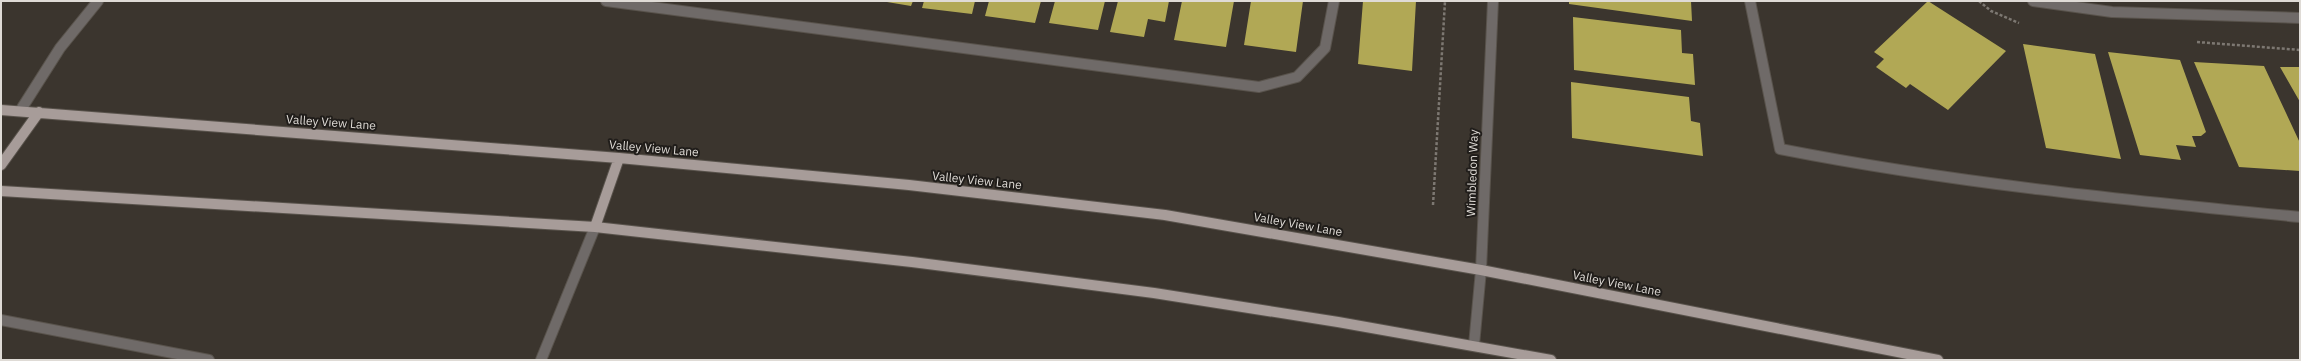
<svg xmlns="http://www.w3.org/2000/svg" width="2301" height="361" font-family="'IBM Plex Sans',sans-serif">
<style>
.building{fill:#b1a855}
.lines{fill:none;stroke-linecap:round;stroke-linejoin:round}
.minor-casing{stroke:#59534c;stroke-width:12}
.major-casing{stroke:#59534c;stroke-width:12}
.path{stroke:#7d7872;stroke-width:2.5;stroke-dasharray:3 2;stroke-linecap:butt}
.minor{stroke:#6f6a68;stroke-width:10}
.major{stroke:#a79c99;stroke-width:10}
.labels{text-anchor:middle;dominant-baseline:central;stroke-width:4;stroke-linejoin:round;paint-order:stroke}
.street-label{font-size:12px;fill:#dfdbd6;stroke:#201d1a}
</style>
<rect width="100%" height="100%" fill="#3b352e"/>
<path class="building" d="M 881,1 L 913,1 L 911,6 Z
M 924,1 L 975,1 L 972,14 L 922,8 Z
M 989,1 L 1041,1 L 1035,23 L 985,16 Z
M 1055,1 L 1105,1 L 1098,30 L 1049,23 Z
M 1118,1 L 1169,1 L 1165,22 L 1148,19 L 1144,37 L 1110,32 Z
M 1182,1 L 1234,1 L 1226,47 L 1174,40 Z
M 1251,1 L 1303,1 L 1296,52 L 1244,45 Z
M 1363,1 L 1416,1 L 1412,71 L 1358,64 Z
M 1569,1 L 1691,1 L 1692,21 L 1569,4 Z
M 1928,1 L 2006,51 L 1948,110 L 1910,84 L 1906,88 L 1876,67 L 1884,59 L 1874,52 Z
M 1573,17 L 1681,30 L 1682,53 L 1693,54 L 1695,85 L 1574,70 Z
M 2023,44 L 2095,54 L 2121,159 L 2046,148 Z
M 2108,52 L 2180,60 L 2206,132 L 2201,136 L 2192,136 L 2196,147 L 2176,145 L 2181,160 L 2140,155 Z
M 2194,62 L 2264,66 L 2300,143 L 2300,171 L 2239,167 Z
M 2280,67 L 2300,67 L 2300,102 Z
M 1571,82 L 1689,97 L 1691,121 L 1700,123 L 1703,156 L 1572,138 Z"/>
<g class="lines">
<g class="minor-casing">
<path id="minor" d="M 606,1 L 1259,87 L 1297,77 L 1325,48 L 1334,1
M 1750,1 L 1780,149 C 1953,183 2125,200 2300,217
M 2033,1 L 2112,12 L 2300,18
M 20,111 L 60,48 L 98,1
M 1,320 L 209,360
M 1474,345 L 1481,270 L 1493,1
M 541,360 L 595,227"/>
</g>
<g class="major-casing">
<path id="major" d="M 1,110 L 619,158 L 909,185 L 1165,215 L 1481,270 L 1938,360
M 1,165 L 39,112
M 1,191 L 595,227 L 912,262 L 1154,293 L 1338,322 L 1551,360
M 595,227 L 619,158"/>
</g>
<path class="path" d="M 1979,1 L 1991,11 L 2019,23
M 2197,42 L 2300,50
M 1433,205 L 1445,1"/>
<use href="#minor" class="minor"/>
<use href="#major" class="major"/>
</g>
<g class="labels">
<g class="street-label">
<text transform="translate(331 122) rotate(4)">Valley View Lane</text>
<text transform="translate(654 148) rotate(5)">Valley View Lane</text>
<text transform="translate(1472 173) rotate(-88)">Wimbledon Way</text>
<text transform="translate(977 180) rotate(6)">Valley View Lane</text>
<text transform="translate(1298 224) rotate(10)">Valley View Lane</text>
<text transform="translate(1617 283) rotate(11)">Valley View Lane</text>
</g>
</g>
<rect width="2301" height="361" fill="none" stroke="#dfdbd6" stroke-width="4"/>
</svg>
